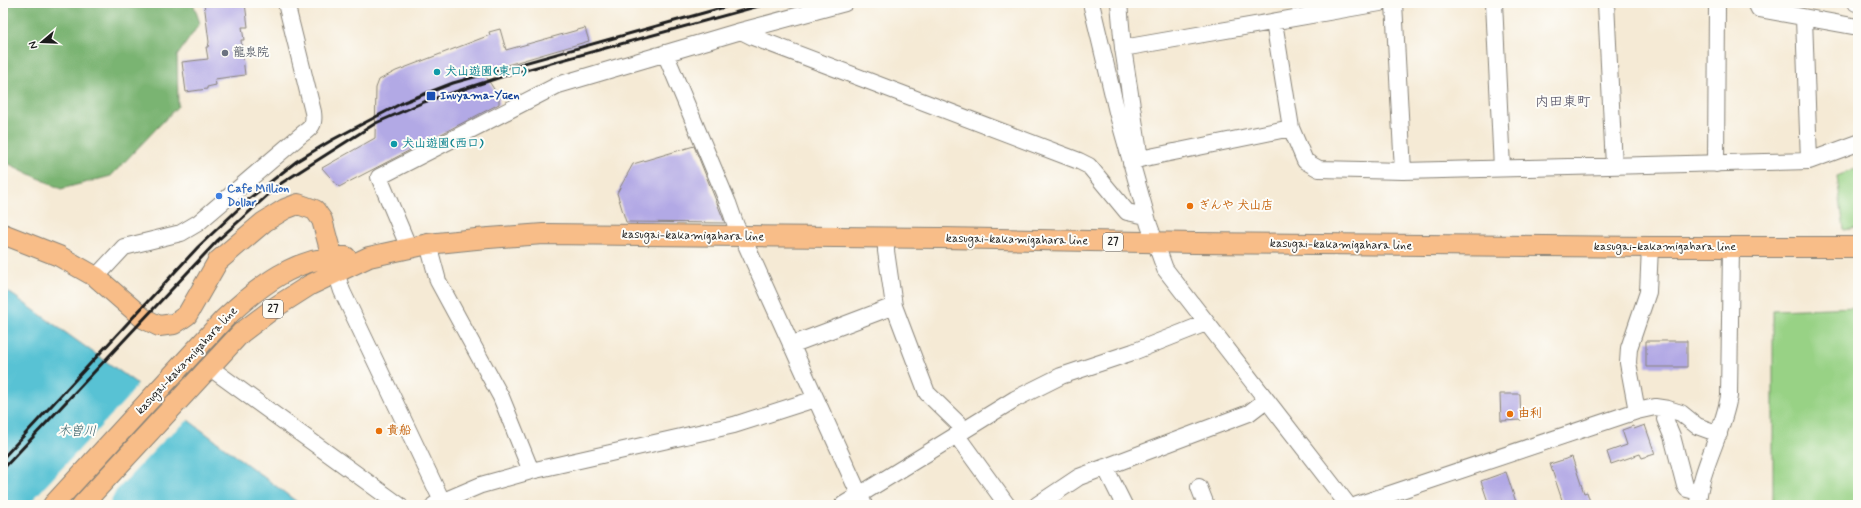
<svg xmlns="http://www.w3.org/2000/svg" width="1861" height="508" font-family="Mynerve,'Klee One',sans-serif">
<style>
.green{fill:#98d285;stroke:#5a7750}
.forest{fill:#7ab472;stroke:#4b6847}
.water{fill:#58c2d4;stroke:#3a6f78}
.pier{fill:#f5ead5}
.building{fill:#b2a9e5}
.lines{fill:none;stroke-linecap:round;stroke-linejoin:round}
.minor-casing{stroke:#888378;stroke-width:18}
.major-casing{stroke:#888378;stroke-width:22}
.minor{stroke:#fff;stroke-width:16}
.major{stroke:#f8bd88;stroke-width:20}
.rail{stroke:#1c1c1c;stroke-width:3}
.worship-dot{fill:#6b7280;stroke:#fdfcf7;stroke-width:1.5}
.culture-dot{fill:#0f9aa8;stroke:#fdfcf7;stroke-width:1.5}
.transit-dot{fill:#1a4fb4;stroke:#fdfcf7;stroke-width:1.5}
.shop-dot{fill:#3f7fe0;stroke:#fdfcf7;stroke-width:1.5}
.food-dot{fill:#e8710a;stroke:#fdfcf7;stroke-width:1.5}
.labels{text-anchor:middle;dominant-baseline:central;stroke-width:4;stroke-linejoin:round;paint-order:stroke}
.shield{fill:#fdfcf7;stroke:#605f5e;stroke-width:1}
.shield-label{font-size:11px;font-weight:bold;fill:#1c1c1c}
.worship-label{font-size:12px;font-weight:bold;fill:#5b616d;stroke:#fdfcf7;text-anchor:start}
.culture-label{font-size:12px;font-weight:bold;fill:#0d838f;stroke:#fdfcf7;text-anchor:start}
.transit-label{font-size:12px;font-weight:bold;fill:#164399;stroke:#fdfcf7;text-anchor:start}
.shop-label{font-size:12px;font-weight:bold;fill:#366cbe;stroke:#fdfcf7;text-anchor:start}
.food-label{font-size:12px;font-weight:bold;fill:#c56008;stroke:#fdfcf7;text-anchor:start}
.street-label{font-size:12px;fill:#1c1c1c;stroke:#fdfcf7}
.water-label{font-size:13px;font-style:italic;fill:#345e66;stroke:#fdfcf7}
.quarter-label{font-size:14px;fill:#504d62;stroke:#fdfcf7}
</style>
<rect width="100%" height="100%" fill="#fdfcf7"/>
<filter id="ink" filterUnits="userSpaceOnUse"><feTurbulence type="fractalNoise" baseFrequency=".025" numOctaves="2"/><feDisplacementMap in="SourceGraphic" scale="8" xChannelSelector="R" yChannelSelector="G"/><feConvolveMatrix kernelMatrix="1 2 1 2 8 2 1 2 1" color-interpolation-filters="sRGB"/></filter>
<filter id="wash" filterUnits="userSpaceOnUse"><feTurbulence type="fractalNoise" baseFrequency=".012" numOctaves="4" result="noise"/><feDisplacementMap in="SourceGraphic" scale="16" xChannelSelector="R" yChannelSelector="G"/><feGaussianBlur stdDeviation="0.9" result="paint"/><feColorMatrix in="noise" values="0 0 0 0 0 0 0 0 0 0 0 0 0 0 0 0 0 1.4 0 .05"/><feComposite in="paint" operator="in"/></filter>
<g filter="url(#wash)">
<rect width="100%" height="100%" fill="#f5ead5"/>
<path class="green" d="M 1858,168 L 1858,228 L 1844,230 L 1837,176 Z
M 1858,307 L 1858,505 L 1773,505 L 1773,310 Z"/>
<path class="forest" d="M 3,3 L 193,3 L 200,23 L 177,56 L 178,106 L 111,176 L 61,189 L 3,161 Z"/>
<path class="water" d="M 3,288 L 188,420 L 301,505 L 3,505 Z"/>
<path class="pier" d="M 139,382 L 190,419 L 167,437 L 116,491 L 109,505 L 28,505 L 129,396 Z"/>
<g id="blocks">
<path class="building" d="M 204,3 L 245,3 L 248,27 L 242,27 L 244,40 L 241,40 L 245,75 L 215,79 L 216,85 L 207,87 L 207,89 L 186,92 L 182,62 L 208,59 L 206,47 L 208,47 L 209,42 Z
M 585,28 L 589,41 L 483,72 L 499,97 L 499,104 L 339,187 L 322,168 L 375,138 L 376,88 L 379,80 L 396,71 L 490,35 L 489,32 L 500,29 L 506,50 Z
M 694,146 L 725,223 L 626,222 L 617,193 L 633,164 Z
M 1646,341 L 1687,341 L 1687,367 L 1646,367 Z
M 1500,394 L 1520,394 L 1521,420 L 1501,421 Z
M 1645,425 L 1655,454 L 1642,458 L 1640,454 L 1611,464 L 1607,452 L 1627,445 L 1622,430 L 1633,426 L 1634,429 Z
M 1572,457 L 1584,493 L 1587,492 L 1591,505 L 1555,505 L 1555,503 L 1562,500 L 1550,464 Z
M 1506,472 L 1517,505 L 1489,505 L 1481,481 Z"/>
</g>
</g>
<g filter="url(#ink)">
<use href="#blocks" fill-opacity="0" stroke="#888378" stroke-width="1"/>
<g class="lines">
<g class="minor-casing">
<path id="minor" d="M 1091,3 L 1117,112 L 1149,225 L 1165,269 L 1348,505
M 1119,3 L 1123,48 L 1140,159 L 1131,163
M 1394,3 L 1403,171
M 1494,3 L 1502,168
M 1606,3 L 1614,166
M 1756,3 L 1759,9 L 1858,27
M 1856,3 L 1858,3
M 1804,18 L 1809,161
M 1274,22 L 1291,128
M 741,31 L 753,37 L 1079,161 L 1089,166 L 1127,212 L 1146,216
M 1123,48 L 1380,3
M 665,53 L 728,203 L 736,226 L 743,238 L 864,505
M 1140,159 L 1291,128 L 1305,161 L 1319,169 L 1403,171 L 1809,161 L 1858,143
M 1716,164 L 1717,3
M 886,238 L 886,251 L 894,306 L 927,393 L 965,430
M 428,244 L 438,281 L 501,397 L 531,471
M 409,248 L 379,177 L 558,85 L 741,31 L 845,3
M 336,272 L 342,291 L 442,501
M 96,277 L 124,247 L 181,233 L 198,223 L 301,135 C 311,128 315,125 313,112 L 286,3
M 791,345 L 894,306
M 209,367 L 399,505
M 1668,409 L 1665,419 L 1672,436 L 1685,486 L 1687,489 L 1699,492
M 1637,411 L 1628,363 L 1629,348 L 1648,292 L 1650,247
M 957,436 L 1007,505
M 1105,467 L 1124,505
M 1199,487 L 1206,505
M 434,505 L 481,485 L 531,471 L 734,425 L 815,399
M 843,505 L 1015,399 L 1061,376 L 1133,352 L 1206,323
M 1037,505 L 1079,477 L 1249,413 L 1266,400
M 1357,505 L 1637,411 L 1655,407 L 1668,409 L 1681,413 L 1697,426 L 1719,434
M 1698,505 C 1699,470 1723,434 1729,396 L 1731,247"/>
</g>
<g class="major-casing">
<path id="major" d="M 3,234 L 59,256 L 96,277 L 143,318 L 159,326 L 174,324 L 187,315 L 218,261 L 264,222 L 285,209 L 298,204 L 315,210 L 322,220 L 336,272
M 53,505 L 224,319 C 258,287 297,255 346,257
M 82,505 L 241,333 L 274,308 L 310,285 L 369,257 L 428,244 L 476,239 L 543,234 L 941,238 L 1195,243 L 1650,247 L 1858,247"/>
</g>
<use href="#minor" class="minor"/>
<use href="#major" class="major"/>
<path class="rail" d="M 3,458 L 198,247 L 250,198 L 297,161 L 332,140 L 404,102 L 453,83 L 739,3
M 3,469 L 218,240 L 280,184 L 376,123 L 424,102 L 504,76 L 770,3"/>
</g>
</g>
<circle class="worship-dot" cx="225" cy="53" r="4"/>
<g class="culture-dot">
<circle cx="437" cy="72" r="4"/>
<circle cx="394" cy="144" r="4"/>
</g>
<rect class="transit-dot" x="426" y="91" width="10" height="10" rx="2"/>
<circle class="shop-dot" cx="219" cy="196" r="4"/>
<g class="food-dot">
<circle cx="1190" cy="206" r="4"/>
<circle cx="1510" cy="414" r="4"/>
<circle cx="379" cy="431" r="4"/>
</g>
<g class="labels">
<g class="shield">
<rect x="1103" y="233" width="20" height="18" rx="3"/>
<rect x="263" y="300" width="20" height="18" rx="3"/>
</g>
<g class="shield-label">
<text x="1113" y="242">27</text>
<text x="273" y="309">27</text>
</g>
<g class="worship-label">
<text x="233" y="53">龍泉院</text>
</g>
<g class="culture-label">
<text x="445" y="72">犬山遊園(東口)</text>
<text x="402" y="144">犬山遊園(西口)</text>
</g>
<g class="transit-label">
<text x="440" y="96">Inuyama-Yūen</text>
</g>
<g class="shop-label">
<text x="227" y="189">Cafe Million<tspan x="227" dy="14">Dollar</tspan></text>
</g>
<g class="food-label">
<text x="1198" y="206">ぎんや 犬山店</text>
<text x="1518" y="414">由利</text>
<text x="387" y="431">貴船</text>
</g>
<g class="street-label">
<text transform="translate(693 236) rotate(1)">kasugai-kakamigahara line</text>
<text transform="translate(1017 240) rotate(1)">kasugai-kakamigahara line</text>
<text transform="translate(1341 245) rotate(1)">kasugai-kakamigahara line</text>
<text x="1665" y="247">kasugai-kakamigahara line</text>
<text transform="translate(187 361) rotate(-47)">kasugai-kakamigahara line</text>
</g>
<g class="water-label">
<text x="77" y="431">木曽川</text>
</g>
<g class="quarter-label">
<text x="1563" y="102">内田東町</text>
</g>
</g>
<rect width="1861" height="508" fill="none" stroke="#fdfcf7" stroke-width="16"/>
<g transform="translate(42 42) rotate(251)" stroke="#fdfcf7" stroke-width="3" paint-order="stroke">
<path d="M0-3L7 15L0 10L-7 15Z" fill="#1c1c1c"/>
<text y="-6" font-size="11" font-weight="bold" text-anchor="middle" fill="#1c1c1c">N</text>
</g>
</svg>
